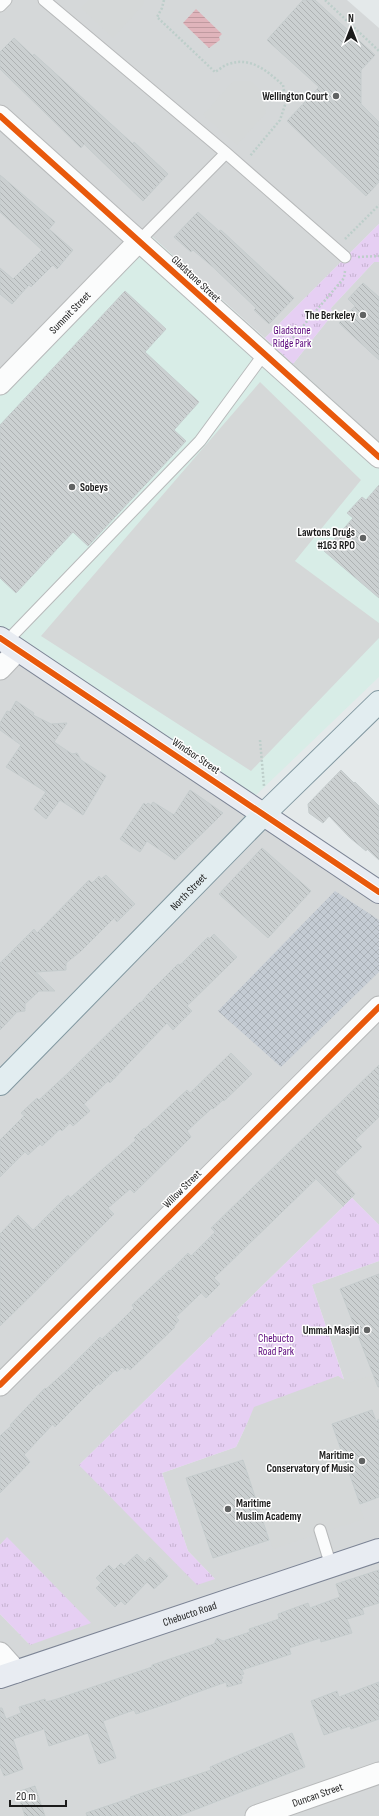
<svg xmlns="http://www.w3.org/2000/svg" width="379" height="1816" font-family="'Sofia Sans Condensed',sans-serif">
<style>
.residential{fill:#d5d8d9}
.commercial{fill:#d8ede7}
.construction{fill:url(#construction-cross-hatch)}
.park{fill:url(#park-tufts)}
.parking{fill:#d5d8d8}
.water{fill:url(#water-rules)}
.building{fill:url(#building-back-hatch);stroke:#c5cccd}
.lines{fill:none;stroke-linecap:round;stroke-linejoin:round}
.lane-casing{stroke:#b7b9ba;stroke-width:13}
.street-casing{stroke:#b7b9ba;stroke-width:23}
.secondary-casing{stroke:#7c8495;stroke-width:24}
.primary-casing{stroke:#8197a0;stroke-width:24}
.path{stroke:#bdceca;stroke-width:2.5;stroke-dasharray:2 2;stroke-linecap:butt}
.lane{stroke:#fbfcfc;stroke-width:11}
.street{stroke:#fbfcfc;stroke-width:21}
.secondary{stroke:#e8ecf2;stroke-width:22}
.primary{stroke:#e2edf0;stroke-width:22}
.cycleway-casing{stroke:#fff;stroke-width:8}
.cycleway{stroke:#e8590c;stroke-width:6}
.poi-dot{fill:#616363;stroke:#fff;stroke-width:1.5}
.labels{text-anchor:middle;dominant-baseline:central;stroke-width:3;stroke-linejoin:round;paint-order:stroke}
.poi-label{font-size:11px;font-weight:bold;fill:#1b1b1b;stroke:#fff;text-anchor:end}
.street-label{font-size:11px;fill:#1b1b1b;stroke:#fff}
.park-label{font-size:11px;fill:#5b067c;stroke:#fff}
</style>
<defs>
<pattern id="construction-cross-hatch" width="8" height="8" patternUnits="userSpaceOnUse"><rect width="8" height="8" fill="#c5ccd4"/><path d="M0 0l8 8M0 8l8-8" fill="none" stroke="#a9afb5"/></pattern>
<pattern id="park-tufts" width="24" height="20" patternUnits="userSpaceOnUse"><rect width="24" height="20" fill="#e6cff3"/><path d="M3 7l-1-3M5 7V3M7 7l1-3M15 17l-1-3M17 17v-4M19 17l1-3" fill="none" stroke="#c5b1d0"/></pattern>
<pattern id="water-rules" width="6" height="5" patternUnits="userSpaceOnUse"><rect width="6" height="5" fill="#e0b4bb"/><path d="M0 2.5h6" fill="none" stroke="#c09aa0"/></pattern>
<pattern id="building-back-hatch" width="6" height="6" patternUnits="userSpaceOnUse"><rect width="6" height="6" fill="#cbd0d1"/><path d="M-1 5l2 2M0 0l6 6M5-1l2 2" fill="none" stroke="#aeb2b3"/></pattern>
</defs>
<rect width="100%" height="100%" fill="#e4e9ea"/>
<path class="residential" d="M 6,0 L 347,0 L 379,28 L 379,224 L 265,338 L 147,232 L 0,384 L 0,6 Z
M 374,262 L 379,262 L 379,442 L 293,364 L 332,315 L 331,308 Z
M 0,627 L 379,882 L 379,1225 L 352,1198 L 79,1465 L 215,1579 L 188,1551 L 162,1473 L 236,1447 L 253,1411 L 338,1376 L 344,1379 L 312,1285 L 379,1261 L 379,1816 L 0,1816 L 0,1614 L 30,1645 L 7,1538 L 0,1545 Z"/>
<path class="commercial" d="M 147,232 L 379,442 L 379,677 L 254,797 L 0,627 L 0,384 Z"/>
<path class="construction" d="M 335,891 L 379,920 L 379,972 L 281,1067 L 218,1011 Z"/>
<path class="park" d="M 379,224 L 379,262 L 374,262 L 331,308 L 332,315 L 293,364 L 265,338 Z
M 352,1198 L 379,1225 L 379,1261 L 312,1285 L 344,1380 L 338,1376 L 253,1411 L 236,1447 L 162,1473 L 188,1551 L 215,1579 L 197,1585 L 79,1465 Z
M 7,1537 L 91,1623 L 30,1645 L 0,1614 L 0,1545 Z"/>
<path class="parking" d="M 88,0 L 144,0 L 144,4 L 113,38 L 81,8 Z
M 233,81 L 251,81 L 265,95 L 266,113 L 237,145 L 203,115 Z
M 260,382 L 361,480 L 295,561 L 379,623 L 379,638 L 251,771 L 41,636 Z
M 379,1372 L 379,1419 L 377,1420 L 373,1409 L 331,1424 L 364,1519 L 273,1549 L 238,1446 L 254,1407 L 338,1376 L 349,1383 Z"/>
<path class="water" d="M 196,9 L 222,34 L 219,37 L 220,40 L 209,48 L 183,23 Z"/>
<path class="building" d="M 303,0 L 315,0 L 375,55 L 361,70 L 361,104 L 379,122 L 379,182 L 366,196 L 287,121 L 319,87 L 267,40 Z
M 14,38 L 33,56 L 34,54 L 55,73 L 133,144 L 134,142 L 168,174 L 143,201 L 84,144 L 81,148 L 0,69 L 0,52 Z
M 0,175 L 55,222 L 49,229 L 73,250 L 57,269 L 53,265 L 31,287 L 29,285 L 12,304 L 0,294 L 0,268 L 13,279 L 42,250 L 0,212 Z
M 198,212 L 219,231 L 221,230 L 294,298 L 269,324 L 254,310 L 256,308 L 214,268 L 193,250 L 191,252 L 174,237 Z
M 363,283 L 379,297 L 379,360 L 339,323 L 355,306 L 348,299 Z
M 125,291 L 166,329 L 145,352 L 199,402 L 174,430 L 186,441 L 88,546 L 73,532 L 16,593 L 0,578 L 0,425 Z
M 379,485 L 379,598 L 324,551 L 353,518 L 347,513 L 362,497 L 366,500 Z
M 16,701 L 34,713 L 33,715 L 51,724 L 67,723 L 54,742 L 72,754 L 77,753 L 81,760 L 106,776 L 83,815 L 60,800 L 46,819 L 34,809 L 46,792 L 6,767 L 21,745 L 0,730 L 0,723 L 7,711 L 10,712 Z
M 341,770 L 354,783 L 355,782 L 379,806 L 379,860 L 367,849 L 366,851 L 349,837 L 329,816 L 323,823 L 309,813 L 308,804 Z
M 190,790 L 223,813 L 175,860 L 147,841 L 140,852 L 120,839 L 144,803 L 146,805 L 148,803 L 151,805 L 153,802 L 174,815 Z
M 262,848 L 311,891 L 268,938 L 219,894 Z
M 106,875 L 135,904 L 117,922 L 114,918 L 81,951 L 66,963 L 66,970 L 36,972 L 55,991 L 39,991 L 25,1004 L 25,1011 L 17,1012 L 0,1030 L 0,963 L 34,929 L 37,933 L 89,880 L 92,883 L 99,876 L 101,879 Z
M 214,934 L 237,957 L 187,1006 L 192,1011 L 173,1030 L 167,1023 L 110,1083 L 108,1081 L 84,1104 L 90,1111 L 73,1126 L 70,1123 L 62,1131 L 60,1129 L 42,1146 L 40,1144 L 28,1155 L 25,1152 L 0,1177 L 0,1140 L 24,1116 L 21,1113 L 37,1098 L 39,1100 L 67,1074 L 140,1002 L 141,1003 L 148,994 L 178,964 L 180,965 L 208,937 L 209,939 Z
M 231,1053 L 252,1074 L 224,1101 L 223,1100 L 213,1109 L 212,1108 L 187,1131 L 191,1137 L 140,1187 L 134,1193 L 130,1189 L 108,1208 L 114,1214 L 0,1326 L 0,1234 L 18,1215 L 33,1230 L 68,1195 L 70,1198 L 136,1140 L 134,1138 L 144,1128 L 145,1129 L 187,1090 L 190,1093 Z
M 379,1065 L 379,1117 L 355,1140 L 362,1147 L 335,1172 L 355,1194 L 343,1206 L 316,1179 L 214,1278 L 220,1284 L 206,1298 L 201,1293 L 176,1317 L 179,1320 L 174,1326 L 175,1327 L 130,1370 L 127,1367 L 125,1370 L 122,1367 L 117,1372 L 115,1370 L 100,1385 L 99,1383 L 55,1427 L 53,1424 L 24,1455 L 30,1462 L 0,1493 L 0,1436 L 11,1426 L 10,1425 L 45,1388 L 46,1389 L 67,1370 L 100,1337 L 102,1339 L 120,1322 L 134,1308 L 132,1305 L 163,1276 L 169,1270 L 170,1271 L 188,1253 L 191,1256 L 215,1232 L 211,1228 Z
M 379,1274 L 379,1387 L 378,1387 L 340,1289 Z
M 372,1410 L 376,1421 L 379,1419 L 379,1497 L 360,1504 L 332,1424 Z
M 243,1460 L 269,1540 L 213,1558 L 186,1478 Z
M 137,1554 L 145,1562 L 150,1557 L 168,1576 L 154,1589 L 147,1582 L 125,1605 L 121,1601 L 115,1607 L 96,1588 L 101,1583 L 96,1578 L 109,1565 L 114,1570 L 121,1563 L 124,1566 Z
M 379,1570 L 379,1603 L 362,1608 L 364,1614 L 347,1619 L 352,1633 L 321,1642 L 320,1638 L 289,1648 L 291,1654 L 242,1670 L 244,1674 L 241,1675 L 243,1678 L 241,1679 L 242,1683 L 227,1687 L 226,1682 L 181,1698 L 181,1699 L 136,1714 L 134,1710 L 103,1721 L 116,1758 L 99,1764 L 88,1733 L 49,1746 L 44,1729 L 13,1739 L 23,1769 L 4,1776 L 0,1766 L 0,1708 L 2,1708 L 6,1719 L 21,1713 L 19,1707 L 45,1699 L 46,1702 L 57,1699 L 152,1667 L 152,1665 L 214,1644 L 217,1638 L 223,1641 L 250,1632 L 249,1629 L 279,1619 L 278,1614 L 308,1603 L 310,1608 L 340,1597 L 336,1584 Z
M 379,1682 L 379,1719 L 351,1729 L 350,1726 L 324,1735 L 311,1701 L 337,1691 L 339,1697 Z
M 292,1733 L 305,1767 L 179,1816 L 87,1816 L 86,1813 L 131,1798 L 130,1797 L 211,1770 L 210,1767 Z
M 35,1786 L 45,1816 L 25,1816 L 17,1792 Z"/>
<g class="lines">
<g class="lane-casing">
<path id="lane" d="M 44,0 L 226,153 L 345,257
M 0,6 L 6,0
M 140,240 L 226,153
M 6,642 L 200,441 L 264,354
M 320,1530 L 331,1566"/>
</g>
<g class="street-casing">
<g id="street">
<path d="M 0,116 C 127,229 252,344 379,457"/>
<path id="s1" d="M 0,384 L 140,240"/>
<path d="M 0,669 L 18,650"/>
<path d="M 0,1385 L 379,1007"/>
<path d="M 0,1653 L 17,1672"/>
<path id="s2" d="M 256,1816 L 379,1773"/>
</g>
</g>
<g class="secondary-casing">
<g id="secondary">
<path d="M 0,638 L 379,892"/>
<path id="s3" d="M 0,1677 L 379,1550"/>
</g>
</g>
<g class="primary-casing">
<g id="primary">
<path id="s4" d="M 0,1084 L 264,814 L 379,702"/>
</g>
</g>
<path class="path" d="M 164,0 L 162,8 L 157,17 L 215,72 C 219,70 224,65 229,64 C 251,56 268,72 283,85 L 286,102 L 280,120 L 250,156
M 325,0 L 379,51
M 345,239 L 379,205
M 358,257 L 379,256
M 285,347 L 344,278 L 345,271
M 260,740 L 264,786"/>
<use href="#lane" class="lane"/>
<use href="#street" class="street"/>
<use href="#secondary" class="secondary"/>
<use href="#primary" class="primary"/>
<g class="cycleway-casing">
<path id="cycleway" d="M 0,116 C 127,229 252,344 379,457
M 0,638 L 379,892
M 0,1385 L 379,1007"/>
</g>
<use href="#cycleway" class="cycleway"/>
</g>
<g class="poi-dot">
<circle cx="336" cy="96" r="4"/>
<circle cx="363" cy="315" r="4"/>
<circle cx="72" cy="487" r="4"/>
<circle cx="363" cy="538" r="4"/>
<circle cx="367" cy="1330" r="4"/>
<circle cx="362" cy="1461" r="4"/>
<circle cx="228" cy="1509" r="4"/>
</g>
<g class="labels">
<g class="poi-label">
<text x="328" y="96">Wellington Court</text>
<text x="355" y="315">The Berkeley</text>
<text x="80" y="487" text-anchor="start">Sobeys</text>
<text x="355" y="532">Lawtons Drugs<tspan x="355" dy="13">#163 RPO</tspan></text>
<text x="359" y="1330">Ummah Masjid</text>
<text x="354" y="1455">Maritime<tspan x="354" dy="13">Conservatory of Music</tspan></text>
<text x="236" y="1503" text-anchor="start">Maritime<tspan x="236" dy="13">Muslim Academy</tspan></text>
</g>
<g class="street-label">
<text transform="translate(196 279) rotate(43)">Gladstone Street</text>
<text stroke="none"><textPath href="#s1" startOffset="100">Summit Street</textPath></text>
<text transform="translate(196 756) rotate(34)">Windsor Street</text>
<text stroke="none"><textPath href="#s4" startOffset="269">North Street</textPath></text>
<text transform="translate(182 1189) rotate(-45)">Willow Street</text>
<text stroke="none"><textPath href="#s3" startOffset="200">Chebucto Road</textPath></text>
<text stroke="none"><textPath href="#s2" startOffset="65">Duncan Street</textPath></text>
</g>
<g class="park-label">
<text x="292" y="330">Gladstone<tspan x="292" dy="13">Ridge Park</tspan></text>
<text x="276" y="1338">Chebucto<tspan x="276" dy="13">Road Park</tspan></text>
</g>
</g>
<g transform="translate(351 28)" stroke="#ffffff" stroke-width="3" paint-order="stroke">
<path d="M0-3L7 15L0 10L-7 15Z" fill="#1b1b1b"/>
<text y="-6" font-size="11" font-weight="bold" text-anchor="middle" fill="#1b1b1b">N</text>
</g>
<path d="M10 1800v6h56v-6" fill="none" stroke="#1b1b1b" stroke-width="2"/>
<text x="16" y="1800" font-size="12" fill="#1b1b1b" stroke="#ffffff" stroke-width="3" paint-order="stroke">20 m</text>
</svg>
